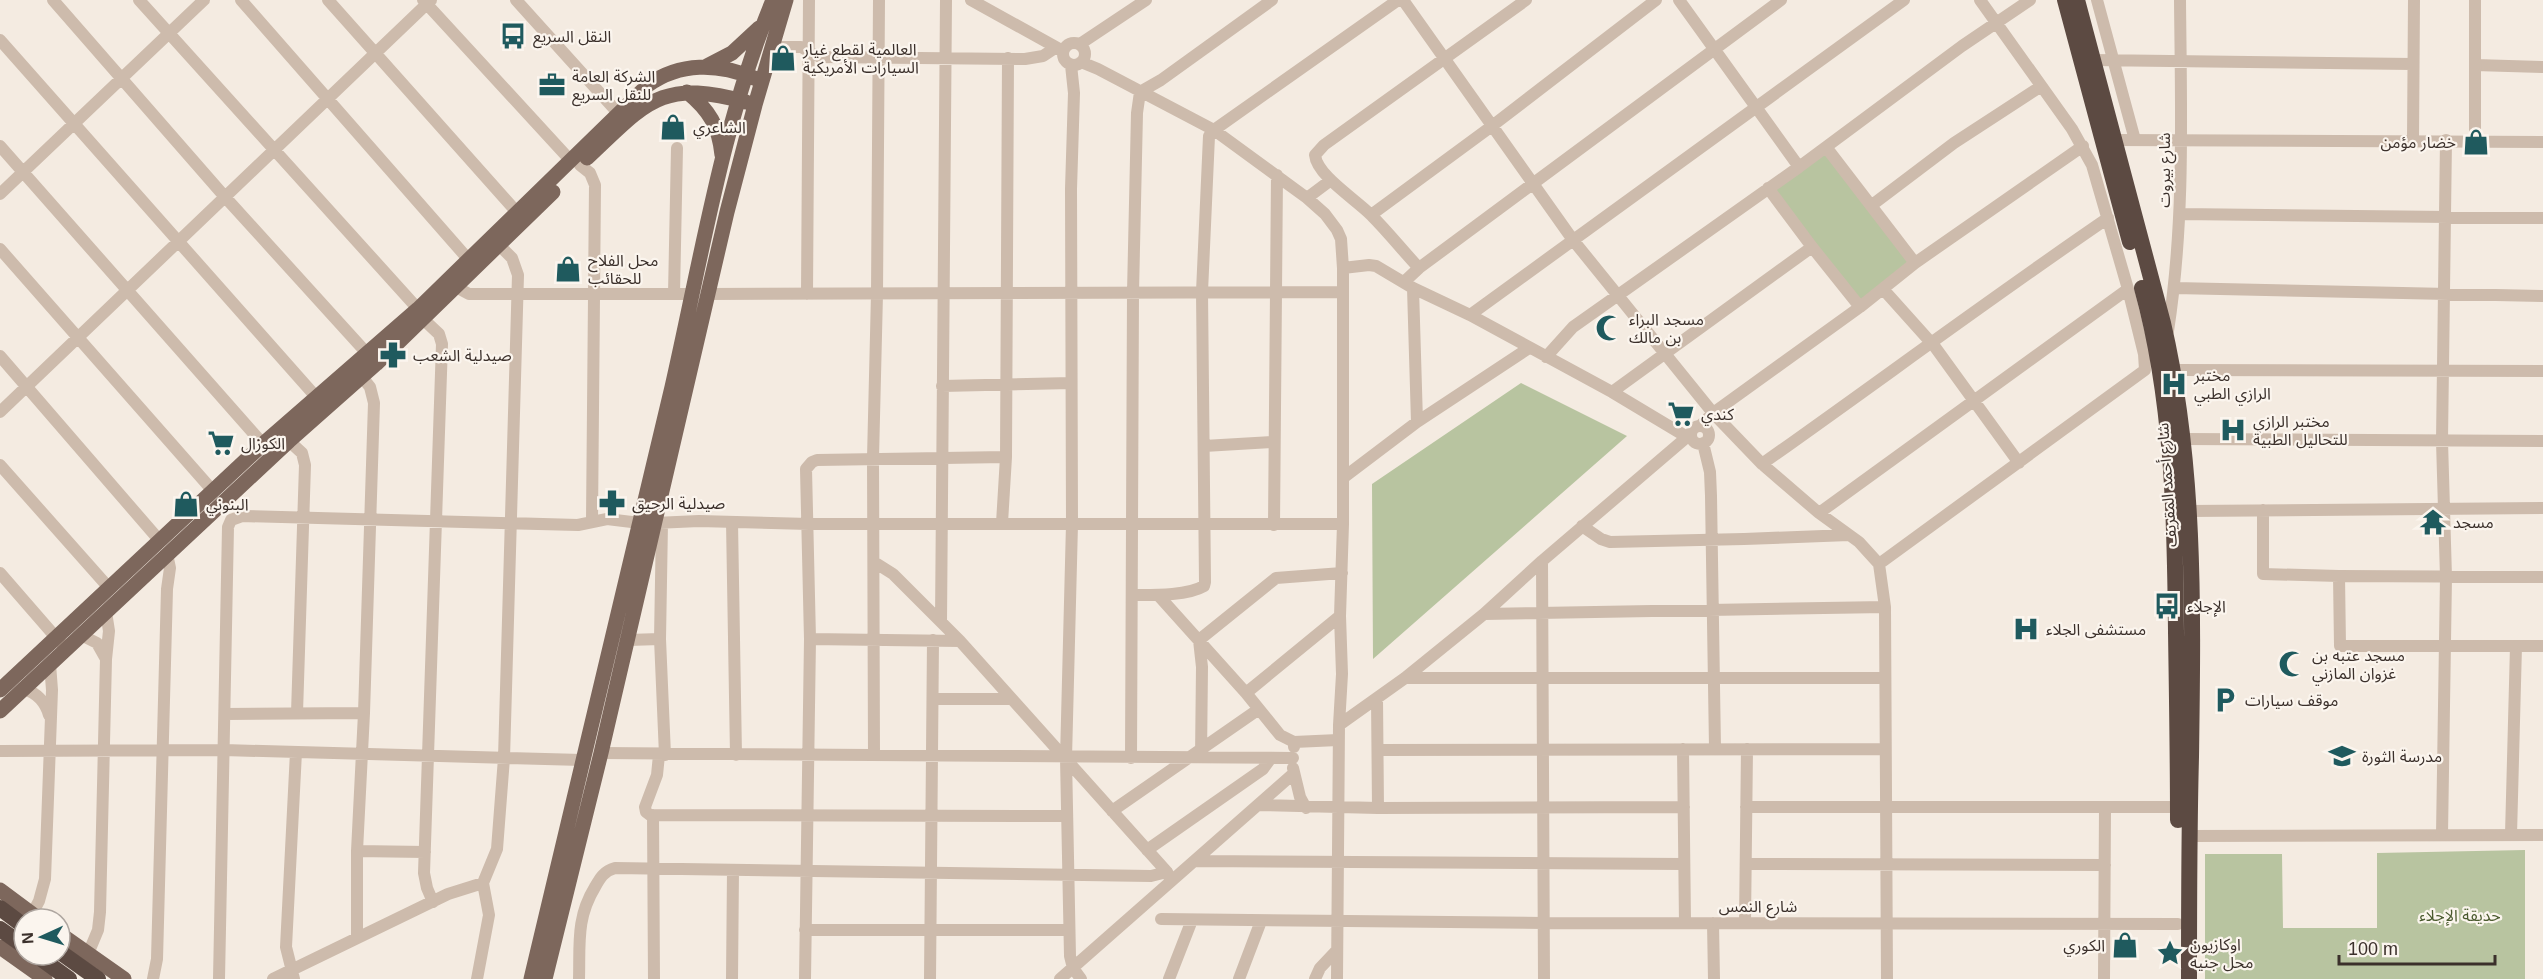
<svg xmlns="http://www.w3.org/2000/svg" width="2543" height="979" font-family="Helvetica,'Noto Sans Arabic',sans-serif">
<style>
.green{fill:#b8c4a0}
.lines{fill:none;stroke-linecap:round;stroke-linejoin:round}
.minor{stroke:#cdbbac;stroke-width:12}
.major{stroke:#7d675c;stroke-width:15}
.highway{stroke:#5c4a42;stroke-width:16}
.labels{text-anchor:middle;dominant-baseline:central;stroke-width:4.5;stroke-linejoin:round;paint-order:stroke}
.poi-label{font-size:16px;fill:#3b302b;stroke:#fbf5ee;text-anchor:start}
.street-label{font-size:16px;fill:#3b302b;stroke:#fbf5ee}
.park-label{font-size:16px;fill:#4a5a2e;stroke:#fbf5ee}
</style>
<rect width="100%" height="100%" fill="#f4ebe1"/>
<path class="green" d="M 1826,148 L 1915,263 L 1860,306 L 1770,189 Z
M 1521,383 L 1627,436 L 1373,659 L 1372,484 Z
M 2525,850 L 2525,979 L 2205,979 L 2205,854 L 2282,854 L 2283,928 L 2377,928 L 2377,853 Z"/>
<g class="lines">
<path class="minor" d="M 53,0 L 225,197 L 373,360
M 139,0 L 418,309
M 241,0 L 468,259
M 328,0 L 523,219
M 423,0 L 571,161
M 516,0 L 618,113
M 971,0 L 1063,51
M 1403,0 L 1573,240 L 1713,413 L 1762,464 L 1819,513 L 1859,542 L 1879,564 L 1885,607 L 1887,979
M 1679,0 L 1799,167
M 2097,0 L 2135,140
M 2475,0 L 2475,140
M 0,40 L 317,398
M1063 54a11 11 0 1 1 22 0a11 11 0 1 1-22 0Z
M 1080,44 L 1146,0
M 772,47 L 801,47 L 820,57 L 1025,59 L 1043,56 L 1055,48
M 2092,60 L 2413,64
M 1081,62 L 1098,69 L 1214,130 L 1307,198 L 1325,214 L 1337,230 L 1341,239 L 1343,268 L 1343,524 L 1340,616 L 1342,674 L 1339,725 L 1337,979
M 1071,65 L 1074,93 L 1071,189 L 1072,524 L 1066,758 L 1070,956 L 1073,968 L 1081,979
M 2475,65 L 2543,67
M 2114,140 L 2543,142
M 2413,140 L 2414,0
M 0,146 L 263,444
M 1826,147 L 1915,263
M 580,165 L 590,173 L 595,185 L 592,521
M 1768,188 L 1812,247 L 1860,307
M 0,194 L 204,0
M 1307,198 L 1331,180
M 1872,205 L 1954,143 L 2040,87
M 2180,214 L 2543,218
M 1371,215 L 1492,126 L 1656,0
M 0,249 L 213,491
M 1343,268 L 1369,265 L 1376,266 L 1413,288 L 1470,315 L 1612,392 L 1687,437
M 1419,268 C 1403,251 1388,232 1372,216 C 1357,200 1317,176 1315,155 L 1324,145 L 1526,0
M 1404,282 L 1419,268 L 1781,0
M 456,287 L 469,294 L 693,294
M 1413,288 L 1417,422
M 2175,288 L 2543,296
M 1883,289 L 1935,347 L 2019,463
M 674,294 L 677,148
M 707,294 L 1342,292
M 807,294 L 809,0
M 1470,315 L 1904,0
M 423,319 L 439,334 L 442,344 L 424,873 L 427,888 L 433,902
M 2168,331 C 2185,221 2181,111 2180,0
M 0,356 L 160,541
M 1546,357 L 1573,327 L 1799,167 L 1962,46 L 2030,0
M 2173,370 L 2543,371
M 942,386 L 1071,383
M 1612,392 L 1812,247
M 0,412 L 431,0
M 1700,426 L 1713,413 L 1860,307 L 1915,263 L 2083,146
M1691 435a9 9 0 1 1 18 0a9 9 0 1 1-18 0Z
M 2183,439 L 2543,441
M 289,441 L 302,453 L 305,465 L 297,713
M 1703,443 L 1710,472 L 1711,496 L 1715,748
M 1204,446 L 1273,442
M 1762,464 C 1878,382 1991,298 2108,218
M 0,465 L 110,589
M 1343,478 L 1417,422 L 1529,348
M 2263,510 L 2263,574 L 2339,576 L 2543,577
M 2188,511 L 2543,508
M 1819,513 L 2128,289
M 732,522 L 736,755
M 655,523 L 699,521 L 809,524 L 1343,524
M 662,523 L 660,639 L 665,755
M 1002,523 L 1006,457 L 1008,58
M 1274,525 L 1277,175
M 1582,526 L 1601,539 L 1610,542 L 1744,539 L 1849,535
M 1542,561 L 1544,979
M 874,562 L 893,574 L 960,641 L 1167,872 L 1171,881
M 1879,564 L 2145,370 L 2144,354 L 2128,289 L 2092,165 L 2072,129 L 1980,0
M 0,573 L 66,649
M 2339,576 L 2340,646 L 2543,646
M 1133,595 C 1152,595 1187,596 1204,586 L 1205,582 L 1202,292 L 1209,136 L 1214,130 L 1398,0
M 1158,595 L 1246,693 L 1280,735 L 1294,742
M 1484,614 L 1885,607
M 941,622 L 946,0
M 81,635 L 97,643 L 106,659
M 810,639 L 960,641
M 628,640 L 660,639
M 1405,678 L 1884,678
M 24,689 C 37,693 45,701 49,715
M 1246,693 L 1340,616
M 1377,698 L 1378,808
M 933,699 L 1012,699
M 225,714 L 364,713
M 1339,725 L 1405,678 L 1484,614 L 1542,561 L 1687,437 L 1691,437
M 1294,747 L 1294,742 L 1338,740
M 1683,749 L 1685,923
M 1378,750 L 1884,749
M 0,751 L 224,750 L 582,760
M 601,753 L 1293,758
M 659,755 L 657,775 L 645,807 L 646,812 L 650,815 L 1066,816
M 874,755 L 873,458 L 877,294 L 879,0
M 1201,757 L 1202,667 L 1199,640 L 1276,578 L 1342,573
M 1131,758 L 1133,293 L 1137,113 L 1140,92 L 1161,80 L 1272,0
M 1293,768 L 1300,797 L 1306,808
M 1260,805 L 1378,808 L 1684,807
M 1746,807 L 2178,807
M 1112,811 L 1259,709
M 653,815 L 654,979
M 2442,835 L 2446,577 L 2442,441 L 2446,140
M 2511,835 L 2516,646
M 2189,836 L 2543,835
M 1147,850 L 1263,769 L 1271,758
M 357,851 L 425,852
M 1196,861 L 1684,864
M 1746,864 L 2105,865
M 32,914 L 39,901 L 45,879 L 52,690 L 50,664
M 1161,919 L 1544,923 L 2178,924
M 1713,923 L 1714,979
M 1745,923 L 1747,749
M 805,930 L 1068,930
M 357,938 L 357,851 L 364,713 L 374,403 L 370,387 L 362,377
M 88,954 L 98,930 L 100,912 L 106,659 L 109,631 L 106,612
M 153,979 L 157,959 L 167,589 L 170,568 L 167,554
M 219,979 L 228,527 L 231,520 L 242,516 L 578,525 L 607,519 L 640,523
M 273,979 L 448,894 L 483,883
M 294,979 L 286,947 L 296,752
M 477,979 L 489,915 L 483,883 L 497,849 L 504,758 L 518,275 L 512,258 L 499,245
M 579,979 C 580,944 576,918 595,887 C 600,878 604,871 615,868 L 1151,876 L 1167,872
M 732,979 L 733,870
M 805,979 L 810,639 L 806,469 L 812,462 L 817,460 L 1006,457
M 930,979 L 933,640
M 1060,979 L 1293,774
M 1169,979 L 1192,920
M 1239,979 L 1261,921
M 1315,979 L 1320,968 L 1337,950
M 2104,979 L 2105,807"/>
<path class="major" d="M 707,66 L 732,53 L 759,28
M 687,92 C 709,110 719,126 722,155
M 587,158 C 646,103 660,78 746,102
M 0,690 L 263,444 L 418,309 L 648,85 C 680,62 718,63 754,78
M 0,711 L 289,441 L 376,364 L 553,192
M 0,890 L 39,919
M 60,934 L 124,979
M 0,947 L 45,979
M 531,979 C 577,781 626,585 672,387 C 701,260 723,120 773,0
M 545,979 L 601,753 L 727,212 L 755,105 L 786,0"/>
<path class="highway" d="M 2065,0 L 2130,242
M 2077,0 L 2163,323 C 2196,465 2193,612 2191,757 C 2189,831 2189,905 2189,979
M 2142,288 C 2173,400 2175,517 2176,632 C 2177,695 2178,757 2178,820
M 0,908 L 24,926
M 0,929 L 24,946
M 60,952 L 98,979
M 36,955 L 69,979"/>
</g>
<defs>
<g id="bus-bare" transform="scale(2.07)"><path d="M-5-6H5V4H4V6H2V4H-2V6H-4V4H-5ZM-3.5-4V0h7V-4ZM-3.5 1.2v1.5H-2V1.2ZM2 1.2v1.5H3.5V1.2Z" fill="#1f5a5e" stroke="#fbf5ee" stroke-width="2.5" paint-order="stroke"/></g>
<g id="shop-bare" transform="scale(2.07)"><path d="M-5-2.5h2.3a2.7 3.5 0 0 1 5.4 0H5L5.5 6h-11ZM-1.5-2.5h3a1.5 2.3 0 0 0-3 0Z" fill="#1f5a5e" stroke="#fbf5ee" stroke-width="2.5" paint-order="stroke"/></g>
<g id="office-bare" transform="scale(2.07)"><path d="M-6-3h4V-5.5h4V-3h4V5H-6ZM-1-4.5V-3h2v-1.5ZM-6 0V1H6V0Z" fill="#1f5a5e" stroke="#fbf5ee" stroke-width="2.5" paint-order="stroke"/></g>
<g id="mosque-bare" transform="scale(2.07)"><path d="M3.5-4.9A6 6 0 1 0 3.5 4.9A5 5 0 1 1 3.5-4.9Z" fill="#1f5a5e" stroke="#fbf5ee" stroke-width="2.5" paint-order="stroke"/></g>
<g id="pharmacy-bare" transform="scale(2.07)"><path d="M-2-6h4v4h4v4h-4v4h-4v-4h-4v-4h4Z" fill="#1f5a5e" stroke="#fbf5ee" stroke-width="2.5" paint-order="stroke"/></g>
<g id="hospital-bare" transform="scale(2.07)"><path d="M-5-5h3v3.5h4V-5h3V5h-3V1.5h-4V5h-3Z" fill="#1f5a5e" stroke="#fbf5ee" stroke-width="2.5" paint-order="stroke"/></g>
<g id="supermarket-bare" transform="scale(2.07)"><path d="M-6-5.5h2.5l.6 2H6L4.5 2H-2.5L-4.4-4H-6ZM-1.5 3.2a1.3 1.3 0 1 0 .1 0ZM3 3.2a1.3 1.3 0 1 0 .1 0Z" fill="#1f5a5e" stroke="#fbf5ee" stroke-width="2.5" paint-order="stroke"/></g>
<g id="temple-bare" transform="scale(2.07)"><path d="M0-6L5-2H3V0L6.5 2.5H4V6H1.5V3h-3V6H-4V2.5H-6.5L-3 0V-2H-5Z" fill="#1f5a5e" stroke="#fbf5ee" stroke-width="2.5" paint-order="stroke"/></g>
<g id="parking-bare" transform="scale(2.07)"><path d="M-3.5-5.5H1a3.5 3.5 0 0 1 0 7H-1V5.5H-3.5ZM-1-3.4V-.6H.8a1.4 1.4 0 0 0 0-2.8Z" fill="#1f5a5e" stroke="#fbf5ee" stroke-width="2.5" paint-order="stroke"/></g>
<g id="school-bare" transform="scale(2.07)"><path d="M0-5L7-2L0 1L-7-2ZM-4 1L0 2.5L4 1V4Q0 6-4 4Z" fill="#1f5a5e" stroke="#fbf5ee" stroke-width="2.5" paint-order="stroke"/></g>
<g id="sight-bare" transform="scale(2.07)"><path d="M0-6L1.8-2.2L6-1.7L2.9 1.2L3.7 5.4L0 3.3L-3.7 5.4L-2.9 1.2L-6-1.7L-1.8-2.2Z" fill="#1f5a5e" stroke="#fbf5ee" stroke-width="2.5" paint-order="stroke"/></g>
</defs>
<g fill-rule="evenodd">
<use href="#bus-bare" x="513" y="36"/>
<use href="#shop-bare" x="783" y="58"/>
<use href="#office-bare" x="552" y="85"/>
<use href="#shop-bare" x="673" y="127"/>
<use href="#shop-bare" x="2476" y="142"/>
<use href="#shop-bare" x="568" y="269"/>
<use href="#mosque-bare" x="1609" y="328"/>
<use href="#pharmacy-bare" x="393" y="355"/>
<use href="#hospital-bare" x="2174" y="384"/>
<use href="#supermarket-bare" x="1681" y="414"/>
<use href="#hospital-bare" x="2233" y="430"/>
<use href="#supermarket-bare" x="221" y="443"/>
<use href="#pharmacy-bare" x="612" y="503"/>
<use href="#shop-bare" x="186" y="504"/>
<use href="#temple-bare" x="2433" y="522"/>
<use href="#bus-bare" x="2167" y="606"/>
<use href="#hospital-bare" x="2026" y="629"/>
<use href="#mosque-bare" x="2292" y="664"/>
<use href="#parking-bare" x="2225" y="700"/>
<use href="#school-bare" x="2342" y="756"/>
<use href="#shop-bare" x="2125" y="945"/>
<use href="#sight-bare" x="2170" y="953"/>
</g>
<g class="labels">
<g class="poi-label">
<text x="533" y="36">النقل السريع</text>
<text x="803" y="49">العالمية لقطع غيار<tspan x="803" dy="18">السيارات الأمريكية</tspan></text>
<text x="572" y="76">الشركة العامة<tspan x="572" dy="18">للنقل السريع</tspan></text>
<text x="693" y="127">الشاعري</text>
<text x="2456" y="142" text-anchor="end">خضار مؤمن</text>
<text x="588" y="260">محل الفلاح<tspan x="588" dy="18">للحقائب</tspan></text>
<text x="1629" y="319">مسجد البراء<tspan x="1629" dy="18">بن مالك</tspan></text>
<text x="413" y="355">صيدلية الشعب</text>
<text x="2194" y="375">مختبر<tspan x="2194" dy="18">الرازي الطبي</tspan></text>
<text x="1701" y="414">كندي</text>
<text x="2253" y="421">مختبر الرازي<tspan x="2253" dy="18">للتحاليل الطبية</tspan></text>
<text x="241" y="443">الكوزال</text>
<text x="632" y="503">صيدلية الرحيق</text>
<text x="206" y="504">البنوني</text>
<text x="2453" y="522">مسجد</text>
<text x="2187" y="606">الإجلاء</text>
<text x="2046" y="629">مستشفى الجلاء</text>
<text x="2312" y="655">مسجد عتبه بن<tspan x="2312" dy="18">غزوان المازني</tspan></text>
<text x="2245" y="700">موقف سيارات</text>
<text x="2362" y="756">مدرسة الثورة</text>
<text x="2190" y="944">اوكازيون<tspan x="2190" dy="18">محل جنيه</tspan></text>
<text x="2105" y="945" text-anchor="end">الكوري</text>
</g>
<g class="street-label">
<text transform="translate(2164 170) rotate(-90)">شارع بيروت</text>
<text transform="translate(2167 485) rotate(-94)">شارع أحمد المقريف</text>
<text x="1758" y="906">شارع النمس</text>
</g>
<g class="park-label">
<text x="2460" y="915">حديقة الإجلاء</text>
</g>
</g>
<g transform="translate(42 937) rotate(266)"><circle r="28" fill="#fbf5ee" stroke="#aea6a0" stroke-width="1.5"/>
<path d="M0-4.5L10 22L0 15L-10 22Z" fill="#1f5a5e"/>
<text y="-9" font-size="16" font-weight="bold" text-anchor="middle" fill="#3b302b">N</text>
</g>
<path d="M2339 955v9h156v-9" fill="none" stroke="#3b302b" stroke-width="3"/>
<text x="2348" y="955" font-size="18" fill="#3b302b" stroke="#fbf5ee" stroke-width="4.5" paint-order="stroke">100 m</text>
</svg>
